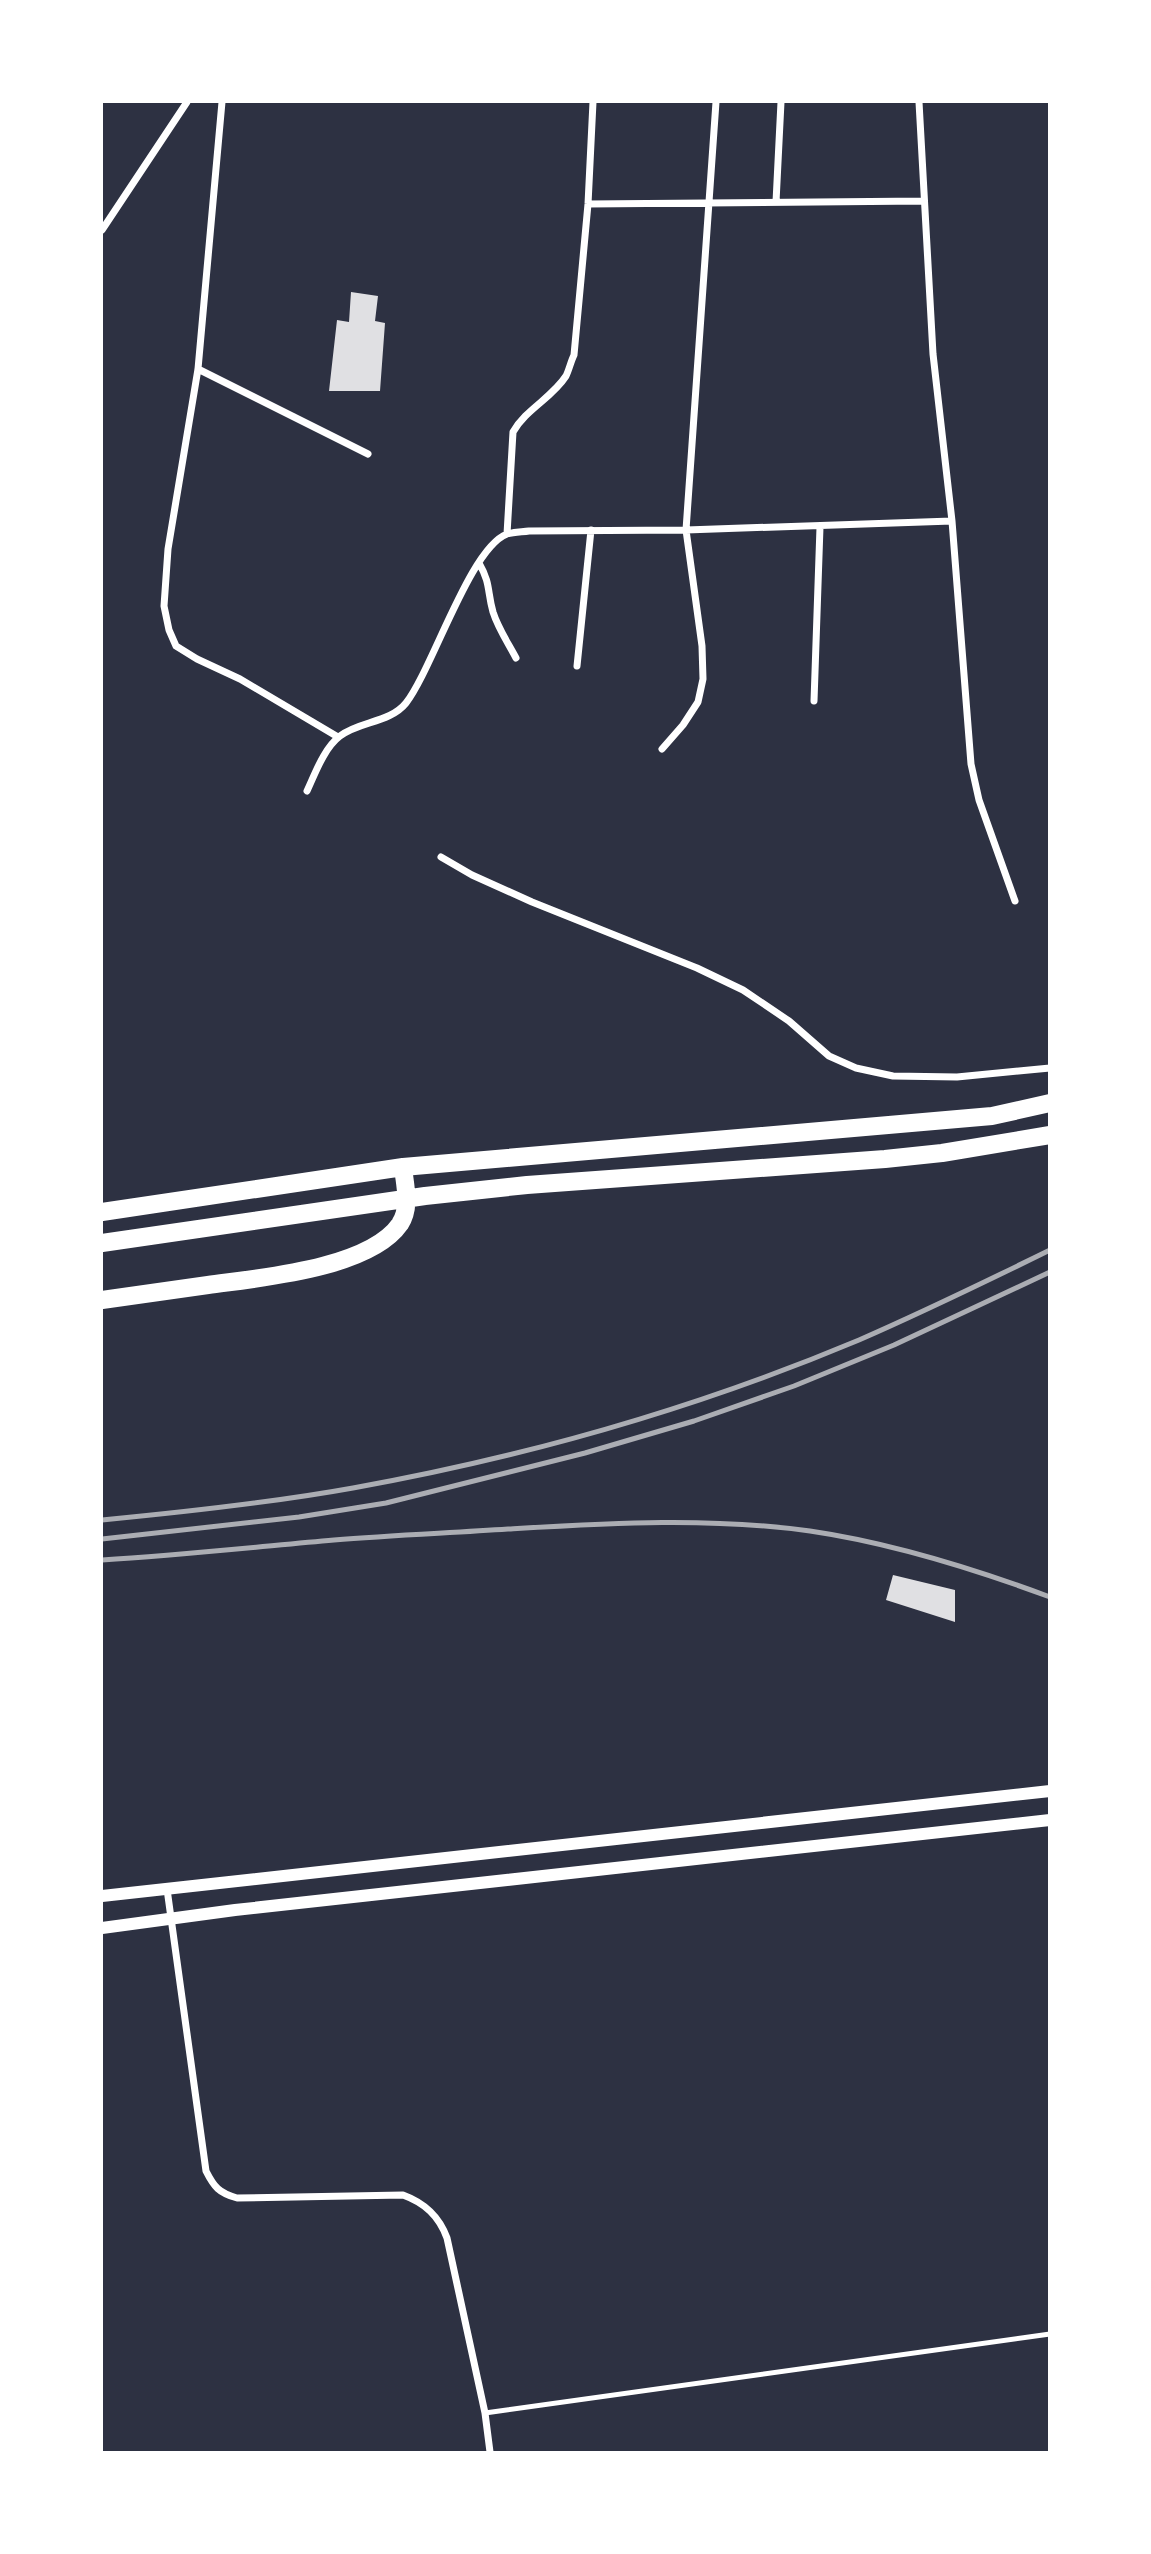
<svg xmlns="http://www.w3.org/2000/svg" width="1151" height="2554" font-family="Commissioner,sans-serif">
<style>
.building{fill:#e0e0e3}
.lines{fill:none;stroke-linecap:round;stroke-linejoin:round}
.service{stroke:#fff;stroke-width:5}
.minor{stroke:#fff;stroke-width:7}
.tertiary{stroke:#fff;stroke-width:12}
.trunk{stroke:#fff;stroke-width:18}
.rail{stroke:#abadb3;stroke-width:5}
</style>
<rect width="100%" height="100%" fill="#2d3142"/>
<path class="building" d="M 351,292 L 378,296 L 375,321 L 385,323 L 380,391 L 329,391 L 337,320 L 349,322 Z
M 893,1575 L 955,1590 L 955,1622 L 886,1600 Z"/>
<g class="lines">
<path class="service" d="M 485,2413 L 1050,2334"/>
<path class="minor" d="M 222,102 L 198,369 L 168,549 L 164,606 L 169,630 L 176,646 L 197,659 L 240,679 L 338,737
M 919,102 L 933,354 L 952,521 L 971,764 L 979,800 L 1015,901
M 776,202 L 781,102
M 588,204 L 924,201
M 102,230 L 187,102
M 198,369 L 368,454
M 507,534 L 513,432 C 526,409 552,398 566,376 C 569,370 571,361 574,355 L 588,204 L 593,102
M 479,563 C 491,584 487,591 493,612 C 498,628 508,643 516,658
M 577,666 L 591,530
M 814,701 L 820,527
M 662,749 L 683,725 L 698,702 L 703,679 L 702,646 L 686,530 L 716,102
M 307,791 C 315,774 324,748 340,736 C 359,721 390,723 406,703 C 433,668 470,548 507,534 C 514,532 522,532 529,531 L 686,530 L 952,521
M 441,857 L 472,875 L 532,902 L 697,968 L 743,990 L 789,1021 L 829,1056 L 856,1068 L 893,1076 L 957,1077 L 1050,1068
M 167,1889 L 206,2171 C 214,2187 219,2193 237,2198 L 403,2195 C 425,2203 439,2216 447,2238 L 485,2413 L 490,2452"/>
<path class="tertiary" d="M 102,1896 L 1050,1791
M 102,1928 L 235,1910 L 1050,1820"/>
<path class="trunk" d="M 102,1212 L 403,1167 L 992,1116 L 1050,1103
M 102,1243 L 425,1196 L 527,1185 L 885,1159 L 942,1153 L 1050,1135
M 102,1300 C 137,1295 173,1290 208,1285 C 258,1278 369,1269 400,1224 C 411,1207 405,1186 403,1167"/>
<path class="rail" d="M 102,1520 C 185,1512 270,1503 353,1488 C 525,1457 697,1408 859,1340 C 923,1312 987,1281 1050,1250
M 102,1539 L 299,1517 L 386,1503 L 585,1453 L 694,1421 L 794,1386 L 894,1345 L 1050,1272
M 102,1560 C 179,1555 256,1547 334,1540 C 392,1535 450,1533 508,1529 C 611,1523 708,1517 810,1531 C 892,1543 972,1568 1050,1597"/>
</g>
<rect width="1151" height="2554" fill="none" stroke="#ffffff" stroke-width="206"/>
</svg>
